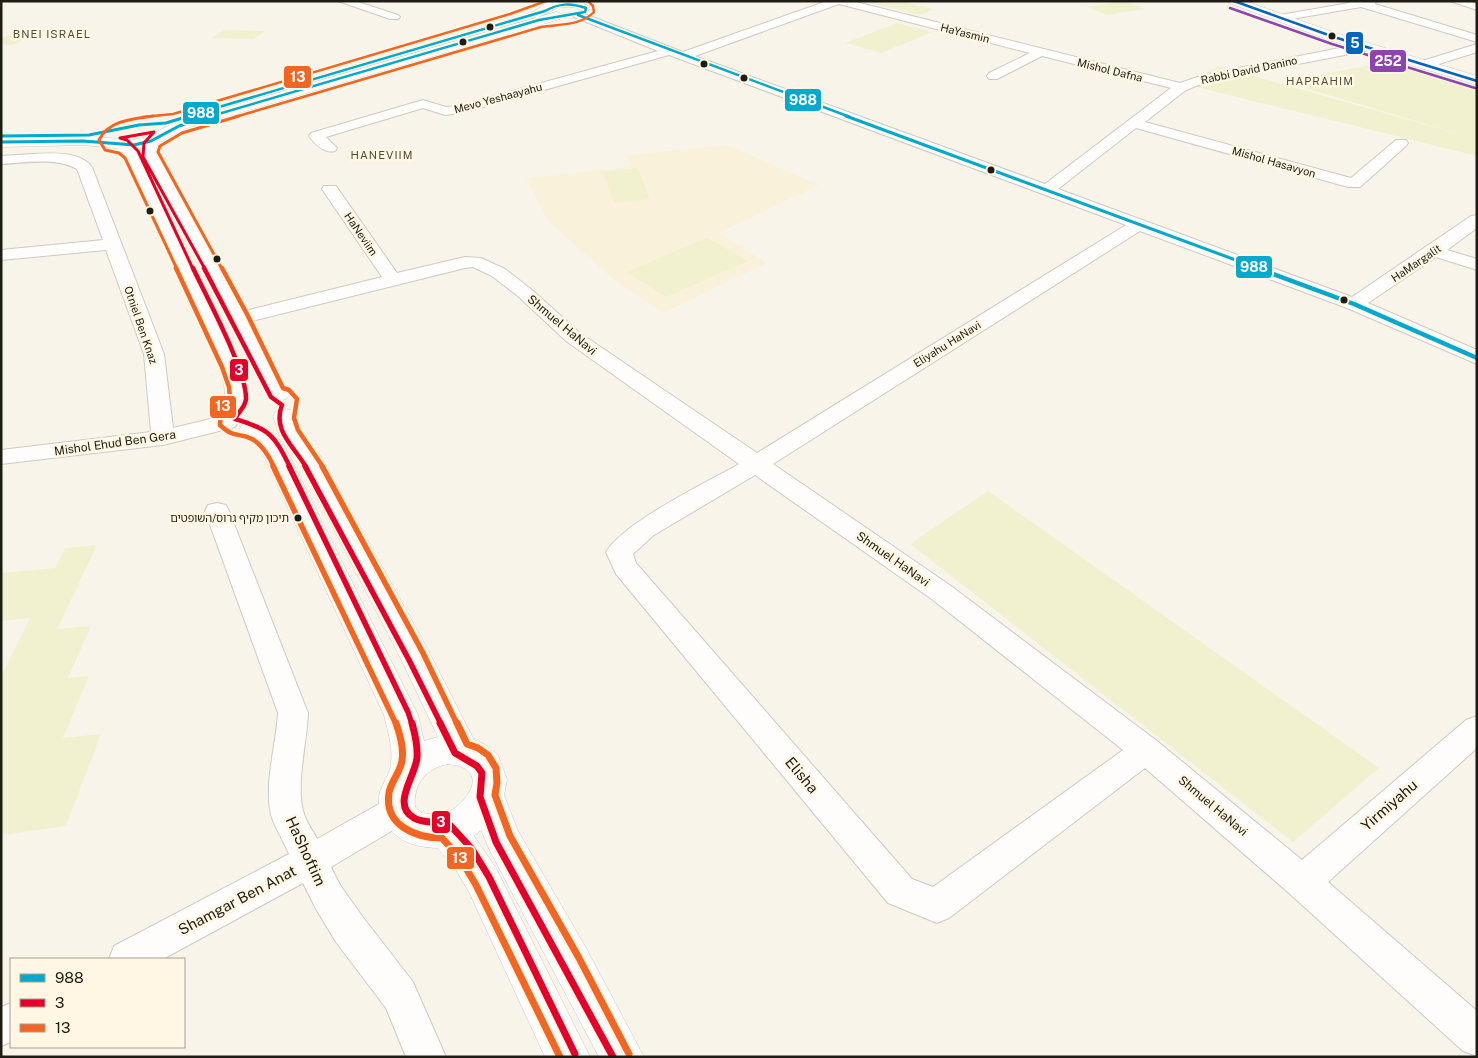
<svg xmlns="http://www.w3.org/2000/svg" width="1478" height="1058" font-family="'Public Sans','Noto Sans Hebrew',sans-serif">
<style>
.built{fill:#faf1da}
.green{fill:#f1f1cf}
.lines{fill:none;stroke-linecap:round;stroke-linejoin:round}
.minor-casing{stroke:#cecac1;stroke-width:2}
.tertiary-casing{stroke:#cecac1;stroke-width:1}
.secondary-casing{stroke:#cecac1;stroke-width:1}
.minor{fill:#fefdfc;fill-rule:evenodd}
.tertiary{fill:#fefdfc;fill-rule:evenodd}
.secondary{fill:#fefdfc;fill-rule:evenodd}
.bus-1-far2-casing{stroke:#fff7e3;stroke-width:4.5}
.bus-1-far1-casing{stroke:#fff7e3;stroke-width:5.5}
.bus-1-casing{stroke:#fff7e3;stroke-width:8}
.bus-2-far3-casing{stroke:#fff7e3;stroke-width:5.5}
.bus-2-far2-casing{stroke:#fff7e3;stroke-width:8}
.bus-2-far1-casing{stroke:#fff7e3;stroke-width:9}
.bus-2-casing{stroke:#fff7e3;stroke-width:11}
.bus-3-far4-casing{stroke:#fff7e3;stroke-width:4.5}
.bus-3-far3-casing{stroke:#fff7e3;stroke-width:5.5}
.bus-3-far2-casing{stroke:#fff7e3;stroke-width:8}
.bus-3-far1-casing{stroke:#fff7e3;stroke-width:9}
.bus-3-casing{stroke:#fff7e3;stroke-width:11}
.bus-4-casing{stroke:#fff7e3;stroke-width:4.5}
.bus-5-casing{stroke:#fff7e3;stroke-width:4.5}
.bus-1-far2{stroke:#00a9ce;stroke-width:2.5}
.bus-1-far1{stroke:#00a9ce;stroke-width:3}
.bus-1{stroke:#00a9ce;stroke-width:4.5}
.bus-2-far3{stroke:#e4002b;stroke-width:3}
.bus-2-far2{stroke:#e4002b;stroke-width:4.5}
.bus-2-far1{stroke:#e4002b;stroke-width:5.5}
.bus-2{stroke:#e4002b;stroke-width:7}
.bus-3-far4{stroke:#f26522;stroke-width:2.5}
.bus-3-far3{stroke:#f26522;stroke-width:3}
.bus-3-far2{stroke:#f26522;stroke-width:4.5}
.bus-3-far1{stroke:#f26522;stroke-width:5.5}
.bus-3{stroke:#f26522;stroke-width:7}
.bus-4{stroke:#0065bd;stroke-width:2.5}
.bus-5{stroke:#8e44ad;stroke-width:2.5}
.bus-dot{fill:#1f1c13;stroke:#fff7e3;stroke-width:2}
.labels{text-anchor:middle;dominant-baseline:central;stroke-width:5;stroke-linejoin:round;paint-order:stroke}
.far-street-label{font-size:11px;fill:#1f1c13;stroke:#fff7e3}
.far-neighbourhood-label{font-size:11px;letter-spacing:1px;fill:#544c37;stroke:#fff7e3}
.bus-label{font-size:11px;fill:#1f1c13;stroke:#fff7e3;text-anchor:end}
.street-label{font-size:12px;fill:#1f1c13;stroke:#fff7e3}
.near-street-label{font-size:15px;fill:#1f1c13;stroke:#fff7e3}
.line-badge{stroke:#fff7e3;stroke-width:2}
.badge-label{font-size:14px;text-anchor:middle;font-weight:bold;fill:#fff}
</style>
<rect width="100%" height="100%" fill="#f9f4e9"/>
<path class="built" d="M 727,145 L 819,185 L 719,233 L 767,263 L 663,313 L 612,278 L 548,221 L 526,178 L 630,167 L 627,155 Z"/>
<path class="green" d="M 862,1 L 900,1 L 933,9 L 920,15 Z
M 1125,1 L 1145,9 L 1107,15 L 1086,7 Z
M 897,23 L 932,32 L 881,53 L 845,43 Z
M 27,28 L 49,30 L 11,45 L 1,44 L 1,38 Z
M 224,30 L 264,31 L 254,39 L 212,38 Z
M 1385,62 L 1477,88 L 1477,139 L 1284,82 Z
M 1218,66 L 1477,139 L 1477,156 L 1185,84 Z
M 638,168 L 650,199 L 614,203 L 603,172 Z
M 707,238 L 748,261 L 666,297 L 626,272 Z
M 988,491 L 1379,768 L 1293,842 L 910,544 Z
M 97,545 L 57,629 L 91,626 L 68,678 L 89,676 L 63,738 L 101,734 L 66,826 L 1,835 L 1,676 L 30,618 L 1,621 L 1,573 L 55,568 L 65,548 Z"/>
<g class="lines">
<g class="minor-casing">
<path id="minor" d="M 338,1 L 355,1 L 398,15 L 400,17 L 398,19 L 390,19 Z
M 536,1 L 553,1 L 559,5 L 554,8 Z
M 827,1 L 852,1 L 1180,83 L 1203,75 L 1365,43 L 1369,44 L 1371,47 L 1365,51 L 1206,82 L 1186,90 L 1145,122 L 1351,178 L 1396,140 L 1406,140 L 1408,143 L 1406,146 L 1360,187 L 1348,187 L 1136,128 L 1058,189 L 1352,297 L 1471,216 L 1477,215 L 1477,228 L 1447,250 L 1477,259 L 1477,270 L 1436,257 L 1368,303 L 1477,350 L 1477,364 L 1347,308 L 1140,231 L 773,464 L 951,586 L 1157,741 L 1302,860 L 1466,720 L 1477,716 L 1477,748 L 1328,882 L 1477,1011 L 1477,1056 L 1463,1051 L 1290,894 L 1145,768 L 949,918 L 937,923 L 888,903 L 616,574 L 606,552 C 624,522 707,482 739,464 L 566,341 L 519,297 L 492,276 L 473,267 L 465,268 L 240,324 L 233,322 L 230,318 L 233,314 L 382,277 L 322,189 L 324,186 L 336,186 L 397,273 L 465,257 L 481,258 L 505,269 L 532,290 L 580,333 L 757,453 L 1126,225 L 669,55 L 462,113 L 445,115 L 423,108 L 326,137 L 337,148 L 335,151 C 324,154 315,144 309,136 L 311,133 L 423,100 L 446,107 L 461,105 L 658,51 L 574,17 L 573,15 L 574,13 L 582,13 L 683,52 ZM 839,4 L 1030,53 L 989,73 L 987,76 L 989,79 L 997,79 L 1042,56 L 1171,88 L 1045,184 L 695,56 ZM 755,475 L 933,600 L 1123,750 L 933,887 L 912,879 L 636,563 L 633,554 L 654,535 Z
M 1348,1 L 1376,1 L 1375,4 L 1477,35 L 1477,42 L 1361,7 L 1280,21 L 1274,18 L 1280,15 L 1349,3 Z
M 1450,1 L 1468,1 L 1477,4 L 1477,10 Z
M 1477,44 L 1477,52 L 1423,69 L 1417,65 L 1419,62 Z
M 33,154 C 50,153 80,151 92,167 L 164,354 L 173,428 L 227,415 L 235,417 L 238,422 L 235,427 L 163,445 L 1,464 L 1,450 L 151,432 L 144,354 L 106,250 L 1,260 L 1,250 L 103,240 L 77,169 C 55,157 25,163 1,164 L 1,156 Z
M 217,503 L 226,505 L 229,511 L 308,713 C 307,743 295,787 304,814 C 307,823 313,831 317,839 L 386,800 L 398,795 L 410,800 L 414,810 L 410,820 L 331,867 L 340,885 L 362,916 L 413,982 L 446,1057 L 406,1057 L 386,1008 L 336,942 L 316,909 L 303,883 L 163,959 L 109,959 L 114,946 L 289,854 C 284,842 275,828 271,815 C 264,782 276,746 278,713 L 205,511 L 208,505 Z
M 11,1003 L 11,1042 L 1,1046 L 1,1007 Z"/>
</g>
<g class="tertiary-casing">
<path id="tertiary" d="M 1227,1 L 1245,1 L 1339,34 L 1477,76 L 1477,85 L 1329,40 L 1229,3 Z
M 153,136 L 159,138 L 161,141 L 158,153 L 251,318 L 290,394 L 286,399 L 278,401 L 270,399 L 266,394 L 229,318 L 142,153 L 147,138 Z
M 123,141 L 129,143 L 139,154 L 240,364 L 248,385 L 250,402 L 246,407 L 238,409 L 230,407 L 226,402 L 224,385 L 218,364 L 124,156 L 115,146 L 117,143 Z
M 285,409 L 294,411 L 303,433 L 322,458 L 427,648 L 474,740 L 484,744 L 498,755 L 507,780 L 504,795 L 518,831 L 586,948 L 644,1057 L 599,1057 L 490,851 L 481,830 L 474,836 L 496,868 L 590,1057 L 545,1057 L 470,894 L 453,865 L 437,848 C 414,847 393,841 384,818 C 380,811 378,805 379,796 C 381,785 390,775 391,764 C 393,747 388,732 384,715 L 261,450 C 254,442 244,438 239,430 L 242,425 C 261,420 275,432 285,447 L 418,715 L 424,741 L 438,737 L 400,657 L 298,460 L 279,434 L 273,416 L 276,411 ZM 448,764 C 456,765 464,766 470,773 C 481,787 456,812 442,814 C 436,815 428,814 422,813 L 415,807 C 413,784 426,768 448,764 Z"/>
</g>
<g class="secondary-casing">
<path id="secondary" d="M 554,1 L 579,1 L 592,8 L 586,12 L 574,7 L 559,7 L 536,18 L 530,14 L 546,3 Z
M 556,12 L 560,13 L 562,16 L 560,19 L 184,129 L 157,144 L 134,150 L 83,145 L 1,147 L 1,137 L 83,136 L 134,140 L 146,137 L 174,123 Z"/>
</g>
<use href="#minor" class="minor"/>
<use href="#tertiary" class="tertiary"/>
<use href="#secondary" class="secondary"/>
<g class="bus-1-far2-casing">
<path id="bus-1-far2" d="M 578,15 L 850,117
M 185,117 L 545,11 C 559,3 571,3 586,8 L 585,12 L 539,20 L 208,117"/>
</g>
<g class="bus-1-far1-casing">
<path id="bus-1-far1" d="M 846,116 L 1260,269
M 1,136 L 89,135 L 139,125 L 166,123 L 189,116
M 1,142 L 83,141 L 134,145 L 151,141 L 179,126 L 212,116"/>
</g>
<g class="bus-1-casing">
<path id="bus-1" d="M 1257,268 L 1354,304 L 1477,358"/>
</g>
<g class="bus-2-far3-casing">
<path id="bus-2-far3" d="M 193,269 L 138,151 L 127,140 L 120,138 L 154,132 L 144,143 L 143,157 L 205,269"/>
</g>
<g class="bus-2-far2-casing">
<path id="bus-2-far2" d="M 193,268 C 206,296 247,371 246,399 C 245,408 238,412 235,419 C 270,429 274,435 290,467
M 204,268 L 271,397 L 282,405 C 272,431 294,446 306,467"/>
</g>
<g class="bus-2-far1-casing">
<path id="bus-2-far1" d="M 289,466 L 408,712 L 412,724
M 305,466 L 409,660 L 441,724"/>
</g>
<g class="bus-2-casing">
<path id="bus-2" d="M 412,723 C 415,734 418,746 417,758 C 415,777 391,805 414,818 C 424,824 438,821 449,824 L 472,849 L 489,877 L 575,1054
M 440,723 L 455,753 L 477,766 L 482,773 L 480,797 L 496,842 L 613,1057"/>
</g>
<g class="bus-3-far4-casing">
<path id="bus-3-far4" d="M 143,117 L 173,114 L 510,14 L 546,1
M 235,117 L 541,27 C 559,24 581,26 594,12 L 593,6 L 588,1"/>
</g>
<g class="bus-3-far3-casing">
<path id="bus-3-far3" d="M 153,116 C 133,119 109,120 99,140 L 105,150 L 119,153 L 125,158 L 177,269
M 222,269 L 158,152 L 160,146 L 182,133 L 239,116"/>
</g>
<g class="bus-3-far2-casing">
<path id="bus-3-far2" d="M 176,268 L 222,367 L 229,387 L 230,399 L 221,409 L 220,425 C 235,439 238,432 252,439 C 263,445 269,456 274,467
M 222,268 L 247,314 L 283,388 L 289,390 L 297,399 L 294,418 L 298,430 L 323,467"/>
</g>
<g class="bus-3-far1-casing">
<path id="bus-3-far1" d="M 273,466 L 396,724
M 322,466 L 423,653 L 457,724"/>
</g>
<g class="bus-3-casing">
<path id="bus-3" d="M 396,723 C 400,735 404,748 402,761 C 400,773 391,781 389,793 C 384,825 415,838 442,838 L 460,858 L 476,885 L 560,1057
M 457,723 L 467,744 L 478,748 L 488,755 L 496,768 L 497,783 L 495,795 L 510,836 L 579,958 L 629,1054"/>
</g>
<g class="bus-4-casing">
<path id="bus-4" d="M 1234,1 L 1334,37 L 1477,81"/>
</g>
<g class="bus-5-casing">
<path id="bus-5" d="M 1230,8 L 1332,44 L 1475,88"/>
</g>
<use href="#bus-1-far2" class="bus-1-far2"/>
<use href="#bus-1-far1" class="bus-1-far1"/>
<use href="#bus-1" class="bus-1"/>
<use href="#bus-2-far3" class="bus-2-far3"/>
<use href="#bus-2-far2" class="bus-2-far2"/>
<use href="#bus-2-far1" class="bus-2-far1"/>
<use href="#bus-2" class="bus-2"/>
<use href="#bus-3-far4" class="bus-3-far4"/>
<use href="#bus-3-far3" class="bus-3-far3"/>
<use href="#bus-3-far2" class="bus-3-far2"/>
<use href="#bus-3-far1" class="bus-3-far1"/>
<use href="#bus-3" class="bus-3"/>
<use href="#bus-4" class="bus-4"/>
<use href="#bus-5" class="bus-5"/>
</g>
<g class="bus-dot">
<circle cx="490" cy="27" r="4.5"/>
<circle cx="1332" cy="36" r="4.5"/>
<circle cx="463" cy="42" r="4.5"/>
<circle cx="704" cy="64" r="4.5"/>
<circle cx="744" cy="78" r="4.5"/>
<circle cx="991" cy="170" r="4.5"/>
<circle cx="150" cy="211" r="4.5"/>
<circle cx="217" cy="259" r="4.5"/>
<circle cx="1344" cy="300" r="4.5"/>
<circle cx="298" cy="518" r="4.5"/>
</g>
<g class="labels">
<g class="far-street-label">
<text transform="translate(965 33) rotate(14)">HaYasmin</text>
<text transform="translate(1110 70) rotate(14)">Mishol Dafna</text>
<text transform="translate(1249 70) rotate(-12)">Rabbi David Danino</text>
<text transform="translate(498 98) rotate(-15)">Mevo Yeshaayahu</text>
<text transform="translate(1274 162) rotate(16)">Mishol Hasavyon</text>
<text transform="translate(361 234) rotate(56)">HaNeviim</text>
<text transform="translate(1416 263) rotate(-34)">HaMargalit</text>
<text transform="translate(141 325) rotate(71)">Otniel Ben Knaz</text>
<text transform="translate(947 344) rotate(-32)">Eliyahu HaNavi</text>
</g>
<g class="far-neighbourhood-label">
<text x="52" y="34">BNEI ISRAEL</text>
<text x="1320" y="81">HAPRAHIM</text>
<text x="382" y="155">HANEVIIM</text>
</g>
<g class="bus-label">
<text x="289" y="518">תיכון מקיף גרוס/השופטים</text>
</g>
<g class="street-label">
<text transform="translate(562 325) rotate(40)">Shmuel HaNavi</text>
<text transform="translate(115 443) rotate(-8)">Mishol Ehud Ben Gera</text>
<text transform="translate(893 559) rotate(35)">Shmuel HaNavi</text>
<text transform="translate(1213 806) rotate(40)">Shmuel HaNavi</text>
</g>
<g class="near-street-label">
<text transform="translate(802 775) rotate(50)">Elisha</text>
<text transform="translate(1389 805) rotate(-41)">Yirmiyahu</text>
<text transform="translate(306 851) rotate(65)">HaShoftim</text>
<text transform="translate(237 900) rotate(-28)">Shamgar Ben Anat</text>
</g>
</g>
<g class="line-badge">
<rect x="1345" y="31" width="19" height="24" rx="5" fill="#0065bd"/>
<rect x="1369" y="49" width="38" height="24" rx="5" fill="#8e44ad"/>
<rect x="283" y="65" width="29" height="24" rx="5" fill="#f26522"/>
<rect x="784" y="88" width="38" height="24" rx="5" fill="#00a9ce"/>
<rect x="182" y="101" width="38" height="24" rx="5" fill="#00a9ce"/>
<rect x="1235" y="255" width="38" height="24" rx="5" fill="#00a9ce"/>
<rect x="229" y="358" width="20" height="24" rx="5" fill="#e4002b"/>
<rect x="209" y="395" width="28" height="24" rx="5" fill="#f26522"/>
<rect x="431" y="810" width="20" height="24" rx="5" fill="#e4002b"/>
<rect x="446" y="846" width="29" height="24" rx="5" fill="#f26522"/>
</g>
<g class="badge-label">
<text x="1355" y="48">5</text>
<text x="1388" y="66">252</text>
<text x="298" y="82">13</text>
<text x="803" y="105">988</text>
<text x="201" y="118">988</text>
<text x="1254" y="272">988</text>
<text x="239" y="375">3</text>
<text x="223" y="411">13</text>
<text x="441" y="827">3</text>
<text x="460" y="863">13</text>
</g>
<rect width="1478" height="1058" fill="none" stroke="#1f1c13" stroke-width="5"/>
<rect x="10" y="958" width="175" height="90" fill="#fff7e3" stroke="#a59f90"/>
<rect x="20" y="974" width="25" height="8" fill="#00a9ce" stroke="#a59f90"/>
<text x="55" y="983" font-size="15" fill="#1f1c13">988</text>
<rect x="20" y="999" width="25" height="8" fill="#e4002b" stroke="#a59f90"/>
<text x="55" y="1008" font-size="15" fill="#1f1c13">3</text>
<rect x="20" y="1024" width="25" height="8" fill="#f26522" stroke="#a59f90"/>
<text x="55" y="1033" font-size="15" fill="#1f1c13">13</text>
</svg>
